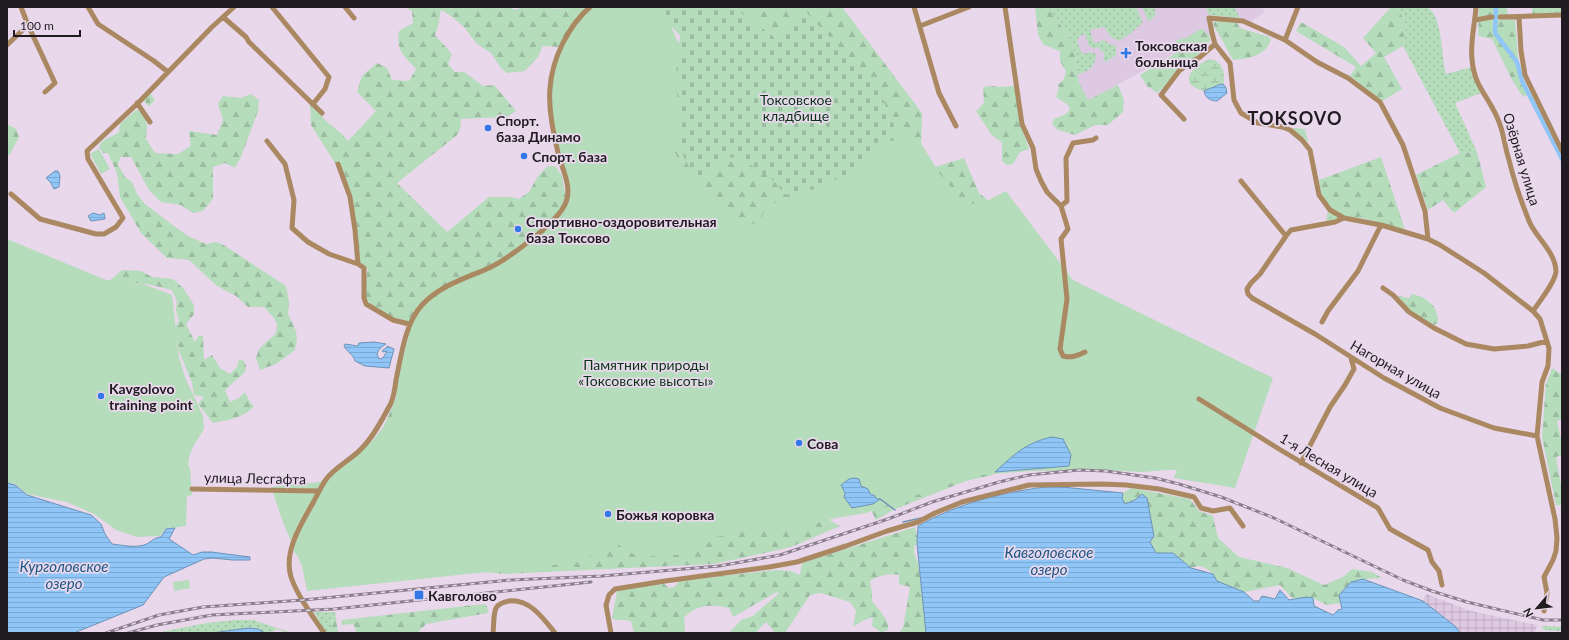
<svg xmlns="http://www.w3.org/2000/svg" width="1569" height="640" font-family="Lato,sans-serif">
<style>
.built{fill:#dec9e2}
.industrial{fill:url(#industrial-grid)}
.grass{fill:url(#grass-dots)}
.forest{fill:url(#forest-firs)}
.wetland{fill:url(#wetland-marsh)}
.cemetery{fill:url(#cemetery-stones)}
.green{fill:#b5dcbb}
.water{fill:url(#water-rules);stroke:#6e92b7}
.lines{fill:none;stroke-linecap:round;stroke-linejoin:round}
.stream{stroke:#6e92b7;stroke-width:1.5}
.canal{stroke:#8fc6f7;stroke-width:4.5}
.street{stroke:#aa8861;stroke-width:5}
.rail-casing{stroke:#8a7e8c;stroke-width:3}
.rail{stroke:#e9d8ec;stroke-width:1.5;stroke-dasharray:4.5;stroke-linecap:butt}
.poi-dot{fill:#3278e6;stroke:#e9d8ec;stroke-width:1.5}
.labels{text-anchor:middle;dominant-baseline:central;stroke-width:3.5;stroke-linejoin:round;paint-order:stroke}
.poi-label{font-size:14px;font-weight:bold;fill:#201a21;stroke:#e9d8ec;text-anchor:start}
.park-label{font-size:14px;fill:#073314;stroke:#e9d8ec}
.street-label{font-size:14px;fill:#201a21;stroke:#e9d8ec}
.water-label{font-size:15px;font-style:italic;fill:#1a5684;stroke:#e9d8ec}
.district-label{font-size:18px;font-weight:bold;letter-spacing:1px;fill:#201a21;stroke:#e9d8ec}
</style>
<defs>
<pattern id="industrial-grid" width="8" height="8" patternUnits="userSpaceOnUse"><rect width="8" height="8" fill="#dec9e2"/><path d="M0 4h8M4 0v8" fill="none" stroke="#beacc2"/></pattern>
<pattern id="grass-dots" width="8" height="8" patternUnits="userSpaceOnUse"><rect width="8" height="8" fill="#b5dcbb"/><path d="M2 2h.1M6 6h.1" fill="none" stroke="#9bbca0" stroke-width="1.8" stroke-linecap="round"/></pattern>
<pattern id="forest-firs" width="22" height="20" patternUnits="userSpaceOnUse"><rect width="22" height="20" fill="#b5dcbb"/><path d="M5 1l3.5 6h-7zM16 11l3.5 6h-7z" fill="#9bbca0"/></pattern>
<pattern id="wetland-marsh" width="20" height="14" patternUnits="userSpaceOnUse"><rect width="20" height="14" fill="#b5dcbb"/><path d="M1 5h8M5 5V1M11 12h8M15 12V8" fill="none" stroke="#9bbca0"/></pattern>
<pattern id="cemetery-stones" width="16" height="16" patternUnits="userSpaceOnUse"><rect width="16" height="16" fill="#b5dcbb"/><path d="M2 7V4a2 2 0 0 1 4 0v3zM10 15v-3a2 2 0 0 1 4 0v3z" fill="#9bbca0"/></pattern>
<pattern id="water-rules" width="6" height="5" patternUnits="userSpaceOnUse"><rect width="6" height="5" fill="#8fc6f7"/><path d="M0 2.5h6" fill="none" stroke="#7baad3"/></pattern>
</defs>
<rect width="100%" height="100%" fill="#e9d8ec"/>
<path class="built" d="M 1048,7 L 1262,7 L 1265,12 L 1250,22 L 1241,19 L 1228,17 L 1208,15 L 1211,33 L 1201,39 L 1088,101 L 1079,83 L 1073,43 Z"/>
<path class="industrial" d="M 1426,594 L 1471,611 L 1537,625 L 1535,633 L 1460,633 L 1456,627 L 1423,601 Z"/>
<path class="grass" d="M 1048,7 L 1136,7 L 1143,22 L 1131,33 L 1119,41 L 1111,37 L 1104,27 L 1090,30 L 1093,42 L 1096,43 L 1104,40 L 1109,44 L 1116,46 L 1116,55 L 1106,62 L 1103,59 L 1105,54 L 1097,47 L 1094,49 L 1089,46 L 1085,34 L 1080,36 L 1077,40 L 1080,50 L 1084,54 L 1091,52 L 1096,54 C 1096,65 1089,72 1078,74 L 1073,43 Z
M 1142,7 L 1154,7 L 1156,14 L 1149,22 Z
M 1206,7 L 1234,7 L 1240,18 L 1209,15 Z
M 1397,7 C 1406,7 1418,5 1426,7 C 1443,12 1441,59 1446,74 L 1472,67 L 1481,93 L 1455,103 L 1477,152 L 1460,153 L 1403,46 L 1406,24 Z
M 1328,210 L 1344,220 L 1326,222 Z
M 314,612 L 335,612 L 336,619 L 332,620 L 331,623 L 333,633 L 326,633 Z
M 236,620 L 253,620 L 292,633 L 286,633 L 277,629 C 269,634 267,635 258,629 L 212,633 L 156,633 L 206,623 Z
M 1543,626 L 1562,627 L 1562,631 L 1545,630 L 1542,628 Z"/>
<path class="forest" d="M 404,7 L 510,7 L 515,10 C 531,2 553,12 568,7 L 609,7 L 559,47 L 543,46 L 538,57 L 525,71 L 507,73 L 501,68 L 491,53 L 477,44 L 464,27 L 451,16 L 441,10 L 438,27 L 435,35 L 452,54 L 448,64 L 455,72 L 464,72 L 483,86 L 494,85 L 516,111 L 507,117 L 461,119 L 460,130 L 457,135 L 397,183 L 447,232 L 489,197 L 510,197 L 519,199 L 529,192 L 538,176 L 548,166 L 556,167 L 562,176 L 566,199 L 680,43 L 680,35 L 652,7 L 842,7 L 922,113 L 921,153 L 935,167 L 964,158 L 979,193 L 1048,248 L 1069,301 L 1178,398 L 1166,470 L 1144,472 L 1098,470 L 1022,448 L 992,475 L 966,481 L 893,510 L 876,520 L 871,510 L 819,514 L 840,526 L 791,547 L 714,564 L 505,574 L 485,572 L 331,586 L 319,577 L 294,552 L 294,548 L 381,433 L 395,400 L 411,325 L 394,318 L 367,303 C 364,291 365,281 368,269 L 359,263 L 357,230 L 339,164 L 335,163 L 311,125 L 310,103 L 327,122 L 342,134 L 348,141 L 376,111 L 357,92 L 362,76 L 377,63 L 387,68 L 392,80 L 409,81 L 416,69 C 404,56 396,51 399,31 L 413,23 L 412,11 Z
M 1035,7 L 1048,7 L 1073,43 L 1079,83 L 1088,100 L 1118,85 L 1124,100 L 1123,112 L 1108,125 L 1095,125 L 1075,135 L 1058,130 L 1052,124 L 1054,119 L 1066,114 L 1070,109 L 1067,104 L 1056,97 L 1059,88 L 1058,85 L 1064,79 L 1066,71 L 1060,61 L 1060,51 L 1044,45 L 1038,35 Z
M 1391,7 L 1397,7 L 1406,24 L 1403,46 L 1384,57 L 1402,89 L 1382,101 L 1350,76 L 1356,67 L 1296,31 L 1301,22 L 1344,47 L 1361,66 L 1376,53 L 1363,38 Z
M 1479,7 L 1507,7 L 1508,20 L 1515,20 L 1520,81 L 1528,94 L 1523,97 L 1512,80 L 1492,39 L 1478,36 Z
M 1532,7 L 1562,7 L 1562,13 L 1532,14 Z
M 1219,21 L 1237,23 L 1240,28 L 1269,37 L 1271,40 C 1265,56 1248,59 1233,60 L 1213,24 L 1214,22 Z
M 1202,28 L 1205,33 L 1209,34 L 1210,40 L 1207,47 L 1198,55 L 1180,67 L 1175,72 L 1169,83 L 1157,93 L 1147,86 L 1140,75 L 1176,53 L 1175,45 L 1177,40 L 1186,38 Z
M 991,86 L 999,87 L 1015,86 L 1020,123 L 1029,149 L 1020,152 L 1013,164 L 1007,165 L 1002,161 L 1002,143 L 991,134 L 976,111 L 984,103 L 983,87 Z
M 251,94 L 259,100 L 258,111 L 253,125 L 241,157 L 235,168 L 225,163 L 213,167 L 213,199 L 203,211 L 193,213 L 181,205 L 161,202 L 149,190 L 131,157 L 120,157 L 118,165 L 125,177 L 132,182 L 137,194 L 145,204 L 174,226 L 188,236 L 206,244 L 215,242 L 222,244 L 286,286 L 289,302 L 288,314 L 296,331 L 297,339 L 295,350 L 276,364 L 260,370 L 256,358 L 259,349 L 276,333 L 277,324 L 274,318 L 264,307 L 248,307 L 236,296 L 217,286 L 189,260 L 167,258 L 141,233 L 120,197 L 117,173 L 108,153 L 103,153 L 99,147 C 103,137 112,138 119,132 L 120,124 L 136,110 L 144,113 L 147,126 L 146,139 L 155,153 L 178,154 L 191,146 L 189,131 L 217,135 L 223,120 L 218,104 L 223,96 L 241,98 Z
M 7,124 L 16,129 L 19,137 L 10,154 L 7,156 Z
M 1293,128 L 1305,129 L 1308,141 L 1307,142 L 1304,138 L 1292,130 Z
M 1477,152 L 1486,187 L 1454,213 L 1443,200 L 1428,210 L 1416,175 L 1460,153 Z
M 1381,157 L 1405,230 L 1366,219 L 1344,216 L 1330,208 L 1321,194 L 1319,180 Z
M 122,270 L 141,271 L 152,277 L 173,279 L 183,288 L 194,305 L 194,314 L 186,324 L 195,342 L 199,335 L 203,336 L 204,360 L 212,355 L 220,368 L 230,374 L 237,367 L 239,359 L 243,360 L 246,365 L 245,372 L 225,390 L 230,402 L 239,398 L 245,392 L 250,402 L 254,406 C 245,418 226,420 213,423 L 198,404 L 204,397 L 194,395 L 192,383 L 179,351 L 175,328 L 179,321 L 176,310 L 177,301 L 172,290 L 147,284 L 109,281 Z
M 1412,294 C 1427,297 1439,307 1438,323 L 1434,325 C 1419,321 1406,308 1398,296 L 1409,298 Z
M 1552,368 L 1562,375 L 1562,419 L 1557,421 L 1562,444 L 1562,455 L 1556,457 L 1562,491 L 1562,505 L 1556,505 L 1542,437 L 1546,384 Z
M 1131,488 L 1190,499 L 1199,511 L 1213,516 L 1218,538 L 1239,557 L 1287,568 L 1324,585 L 1343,577 L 1352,569 L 1372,572 L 1382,578 C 1359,579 1356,578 1339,595 L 1341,603 L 1327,605 L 1313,598 L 1306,597 L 1294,600 L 1280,585 L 1244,592 L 1217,581 C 1211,570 1203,563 1191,568 L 1173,553 L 1156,553 L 1150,542 L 1147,498 L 1142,494 L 1135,500 L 1125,504 L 1122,498 L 1123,493 Z
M 915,527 L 918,541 L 914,547 L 914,553 L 919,566 L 926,633 L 899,633 L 903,628 L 910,587 L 899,584 L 899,575 C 889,573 879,575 870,581 L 872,593 L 872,601 C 878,610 890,619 888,630 L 881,632 L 872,626 L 873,617 L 862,621 L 853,627 L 856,611 L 850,602 L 821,593 L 810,595 L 785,633 L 775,633 L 766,622 L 755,633 L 729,633 L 741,620 L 753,616 L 780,592 L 775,593 L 733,617 L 729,608 C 712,604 696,604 684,618 L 685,633 L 634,633 L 631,621 L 612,619 L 617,591 L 652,583 L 663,583 L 669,588 L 675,587 L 679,581 L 776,570 L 791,571 L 800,575 L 802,563 Z
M 484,604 L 487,606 L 488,613 L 426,624 L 417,633 L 357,633 L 353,624 L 341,625 L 342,620 Z
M 334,618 L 336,619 L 338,633 L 333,633 L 331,624 Z"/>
<path class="wetland" d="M 1211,59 C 1225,64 1224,73 1224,85 L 1215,86 L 1204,91 C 1176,84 1192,65 1211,59 Z"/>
<path class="cemetery" d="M 666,7 L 733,7 L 774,37 L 805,11 L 878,88 L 908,158 L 797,208 L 771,178 L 755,167 L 731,157 L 696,180 L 662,115 L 685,102 L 666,55 C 675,49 680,47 680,35 L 659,14 Z
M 150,93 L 155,100 L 149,106 L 142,100 Z"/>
<path class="green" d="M 589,7 L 658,7 L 665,12 L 679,45 L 675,85 L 683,122 L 673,148 L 685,174 L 711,196 L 732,222 L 758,224 L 766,208 L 782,199 L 817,188 L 855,171 L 879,140 L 920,142 L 940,174 L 966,205 L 985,202 L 1006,191 L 1073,280 L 1273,378 L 1235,488 L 1174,478 L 1177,470 L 1032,471 L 981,475 L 945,485 L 866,513 L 836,518 L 800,527 L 750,530 L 716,537 L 697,551 L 665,557 L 635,555 L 614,542 L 580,562 L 307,591 L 302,566 L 284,525 L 271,487 L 320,482 L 373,440 L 398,409 L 396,381 L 408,339 L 424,306 L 454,287 L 508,261 L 559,222 L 569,206 L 572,196 L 566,175 L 556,135 L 549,92 L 558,48 Z
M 99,149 L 110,169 L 101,174 L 90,154 Z
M 7,239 L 106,280 L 143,284 L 172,295 L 179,357 L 185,377 L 203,416 L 204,429 L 193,447 L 189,457 L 188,466 L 190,467 L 192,495 L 187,496 L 186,526 L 165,529 L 160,536 L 137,537 L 116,530 L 94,514 L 67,502 L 27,494 L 15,484 L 7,483 Z
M 189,580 L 190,588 L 174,591 L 173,582 Z"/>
<path class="water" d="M 1221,84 L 1224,85 L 1226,88 L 1227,93 L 1217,101 C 1211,101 1205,98 1204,91 Z
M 55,171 L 58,171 L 60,176 L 59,187 L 54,189 L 51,183 L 46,178 Z
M 93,213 L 100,215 L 104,213 L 105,219 L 91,221 L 88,216 Z
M 374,342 L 386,344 C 381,347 379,349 377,354 L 379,359 L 383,358 L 387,351 L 383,352 L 382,351 L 387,347 L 387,346 L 394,349 L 389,368 L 365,366 L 355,361 C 353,354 347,352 344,346 L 345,344 L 358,346 L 359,343 Z
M 1052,437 L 1063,439 L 1071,455 L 1069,466 L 995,472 C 1015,454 1025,443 1052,437 Z
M 854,478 L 859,479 L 861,486 L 868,489 L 871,495 L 874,495 L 877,499 L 880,499 L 873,504 L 852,508 L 844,497 L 845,493 L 841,485 L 849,479 Z
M 7,483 L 15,485 L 27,495 L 91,515 L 101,524 L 105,534 L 112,544 C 122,545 134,548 144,545 C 151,543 152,538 161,537 L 166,529 L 175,528 L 169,539 L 193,555 L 202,552 L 211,552 L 250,557 L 250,560 L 232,560 L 213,558 L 204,559 L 164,577 L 143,605 L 74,633 L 7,633 Z
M 1052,486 L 1123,493 L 1122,498 L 1125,504 L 1135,500 L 1142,494 L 1147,498 L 1154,536 L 1150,542 L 1156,553 L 1173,553 L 1191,568 L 1213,574 L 1217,581 L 1244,592 L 1254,601 L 1259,601 L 1262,596 L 1275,599 L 1280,590 L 1289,600 L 1306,597 L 1313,598 L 1314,606 L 1333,615 L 1338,610 L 1342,609 L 1339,595 L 1351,582 L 1363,579 L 1423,601 L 1456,627 L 1460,633 L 926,633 L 917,544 L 918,526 C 960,502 1005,492 1052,486 Z
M 248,628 L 258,629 L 265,633 L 212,633 Z"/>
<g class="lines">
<path class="stream" d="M 880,499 L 895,510
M 903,522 L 921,518"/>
<path class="canal" d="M 1496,7 L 1495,33 L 1517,62 L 1522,81 L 1562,159"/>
<path class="street" d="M 88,7 L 98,24 L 154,61 L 168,72
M 272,7 L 329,77 L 325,89 L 313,104
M 345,7 L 354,18
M 914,7 L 939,93 L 956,126
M 1005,7 L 1022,124 L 1033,148 L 1036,169 L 1041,181 L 1047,192 L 1061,206 L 1068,229 L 1061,239 L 1067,299 L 1060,349 L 1063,356 C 1071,358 1077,356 1085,352
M 1476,7 C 1475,24 1470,42 1472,59 C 1474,88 1490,97 1499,122 C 1504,134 1505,148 1509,160 C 1514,181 1521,201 1529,221 C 1536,238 1555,251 1556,271 C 1556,281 1539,302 1533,311 L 1540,319 L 1549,348 L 1548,366 L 1542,382 L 1537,436 L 1555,519 L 1557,538 L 1556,551 L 1553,560 L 1544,577 L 1547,593 L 1544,611
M 223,17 L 246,37 L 249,42 L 322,113
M 1500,17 L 1562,15
M 1519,17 L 1521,51 L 1525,75 L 1562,151
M 1475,20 L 1492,17
M 28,25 L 55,83 L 45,92
M 920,26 L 969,7
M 1285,40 L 1298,7
M 1215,44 L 1230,63 L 1234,100 L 1241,113 L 1258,123 L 1282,127 L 1290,130 L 1302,140 L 1310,150 L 1319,195 L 1330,210 L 1344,218 L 1381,225 L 1428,239 L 1440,245 L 1484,273 L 1533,311
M 7,45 L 28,25 L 21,7
M 137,103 L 150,122
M 1184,119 L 1161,95 L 1179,71 L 1188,64 L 1200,57 L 1215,44 L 1212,33 L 1209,18 L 1243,21 L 1285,40 L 1317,62 L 1348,78 L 1380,102 L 1403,145 L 1425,211 L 1428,239
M 267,141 L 285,164 L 294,200 L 292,228 L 308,242 L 329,254 L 358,264 L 355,230 L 350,197 L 338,164
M 1241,181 L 1286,236 L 1260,274 L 1251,283 L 1247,289 L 1248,294 L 1252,298 L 1315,334 L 1384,378 L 1440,408 L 1494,428 L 1537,436
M 11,194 L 40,219 L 96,234 L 104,234 L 116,227 L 123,218 L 88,159 L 87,151 L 138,103 L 212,27 L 234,7
M 1061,206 L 1067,201 L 1066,158 L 1073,143 L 1093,140 L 1096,138
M 1286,236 L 1291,230 L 1335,222 L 1344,218
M 358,264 L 364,268 L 364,298 L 366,304 L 393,320 L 409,324
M 1383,288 L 1393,295 L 1409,312 L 1434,328 L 1466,344 L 1494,349 L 1528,346 L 1547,341
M 1322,322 L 1328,311 L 1358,271 L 1381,225
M 1199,399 L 1279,449 L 1378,508 L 1390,529 L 1428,550 L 1432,562 L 1439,571 L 1442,585
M 1301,463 L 1330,407 L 1345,385 L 1354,369 L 1351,358
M 192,489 L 319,491
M 324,633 C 312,615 298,597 291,577 C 283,551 302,523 314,501 C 318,493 322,485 327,478 C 337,466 352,459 362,448 C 374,436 383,418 391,403 C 394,396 395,388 396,380 C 401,357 405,323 422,305 C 439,286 466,278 489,268 C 508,259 552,226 563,208 C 574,192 564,173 559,157 C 554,135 548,110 550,88 C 552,59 568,26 590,7
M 493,633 C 494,626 493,615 496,608 C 498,604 504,602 509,601 C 530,599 543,618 555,633
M 611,633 L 606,605 L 609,595 L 615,589 L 665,581 L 769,567 L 797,562 L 846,546 L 887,531 L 918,522 L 935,513 L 962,502 L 1029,485 L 1101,484 L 1126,485 L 1159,489 L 1194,497 L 1201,508 L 1213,511 L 1230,508 L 1243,526"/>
<g class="rail-casing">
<path id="rail" d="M 106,633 L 159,615 L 203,607 L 303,600 L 511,580 L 602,576 L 719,566 L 780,555 L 888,519 L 932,502 L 999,482 L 1029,475 L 1079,470 L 1106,471 L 1155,478 L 1179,484 L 1221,497 L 1274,518 L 1403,580 L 1432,591 L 1467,602 L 1543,620 L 1562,620
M 128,633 L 157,625 L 212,615 L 334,609 L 591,582"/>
</g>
<use href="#rail" class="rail"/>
</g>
<g class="poi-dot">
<path d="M1124 47h4v4h4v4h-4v4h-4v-4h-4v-4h4z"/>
<circle cx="488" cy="128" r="4"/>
<circle cx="524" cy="156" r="4"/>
<circle cx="518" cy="229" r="4"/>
<circle cx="101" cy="396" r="4"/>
<circle cx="799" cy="443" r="4"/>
<circle cx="608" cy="514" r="4"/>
<rect x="414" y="590" width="10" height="10" rx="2"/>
</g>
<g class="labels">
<g class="poi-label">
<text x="1135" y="45">Токсовская<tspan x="1135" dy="16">больница</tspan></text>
<text x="496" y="120">Спорт.<tspan x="496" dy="16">база Динамо</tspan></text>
<text x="532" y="156">Спорт. база</text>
<text x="526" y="221">Спортивно-оздоровительная<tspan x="526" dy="16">база Токсово</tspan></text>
<text x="109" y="388">Kavgolovo<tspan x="109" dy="16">training point</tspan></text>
<text x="807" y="443">Сова</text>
<text x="616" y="514">Божья коровка</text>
<text x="428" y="595">Кавголово</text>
</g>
<g class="park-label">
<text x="796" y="99">Токсовское<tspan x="796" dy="16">кладбище</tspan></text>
<text x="646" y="364">Памятник природы<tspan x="646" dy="16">«Токсовские высоты»</tspan></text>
</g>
<g class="street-label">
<text transform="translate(1522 159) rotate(73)">Озёрная улица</text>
<text transform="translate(1396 369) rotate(30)">Нагорная улица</text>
<text transform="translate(1329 465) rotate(31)">1-я Лесная улица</text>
<text transform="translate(255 478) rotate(1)">улица Лесгафта</text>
</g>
<g class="water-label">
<text x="1049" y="552">Кавголовское<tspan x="1049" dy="17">озеро</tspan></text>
<text x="64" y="566">Курголовское<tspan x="64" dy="17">озеро</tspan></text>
</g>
<g class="district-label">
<text x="1295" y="118">TOKSOVO</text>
</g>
</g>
<rect width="1569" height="640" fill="none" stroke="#201a21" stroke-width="16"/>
<g transform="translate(1537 608) rotate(242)" stroke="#e9d8ec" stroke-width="3" paint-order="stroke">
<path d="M0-3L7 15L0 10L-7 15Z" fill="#201a21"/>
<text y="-6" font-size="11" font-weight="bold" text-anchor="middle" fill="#201a21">N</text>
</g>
<path d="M14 30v6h66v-6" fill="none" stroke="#201a21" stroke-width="2"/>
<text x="20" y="30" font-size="12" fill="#201a21" stroke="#e9d8ec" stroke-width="3" paint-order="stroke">100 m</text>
</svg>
